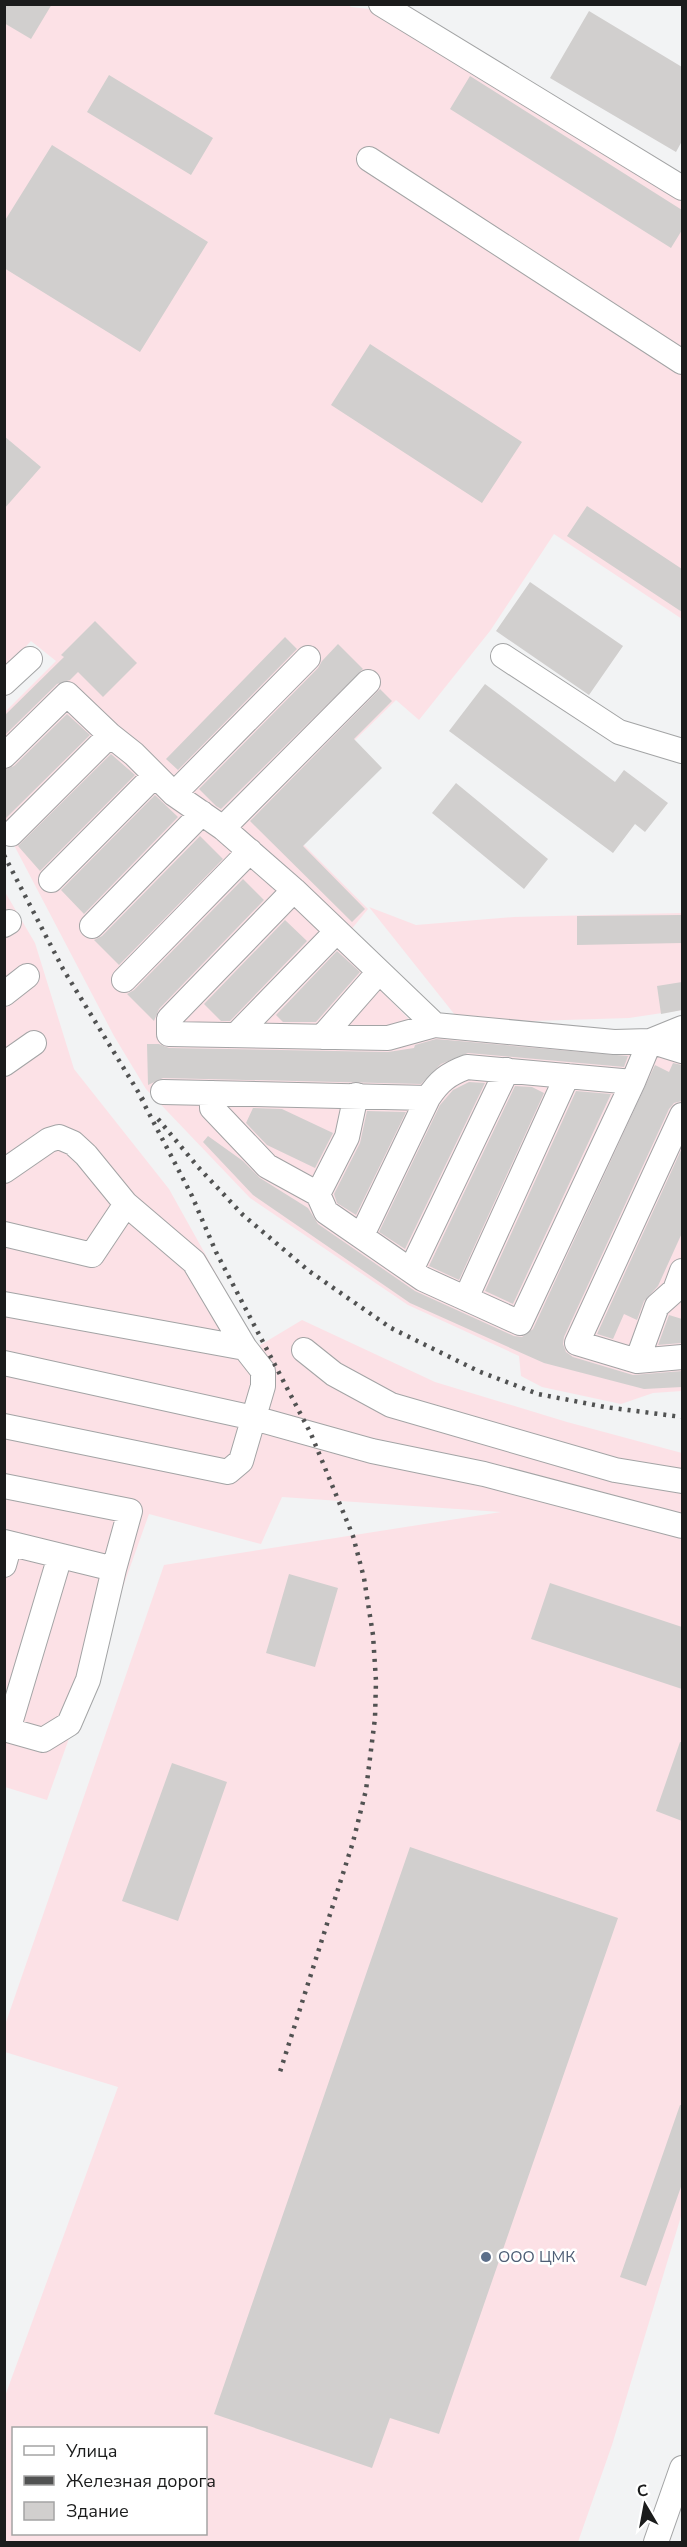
<svg xmlns="http://www.w3.org/2000/svg" width="687" height="2547" font-family="'Nunito Sans',sans-serif">
<style>
.industrial{fill:#fce1e6;fill-rule:evenodd}
.building{fill:#d1cfce}
.lines{fill:none;stroke-linecap:round;stroke-linejoin:round}
.minor-casing{stroke:#a3a4a5;stroke-width:26}
.minor{stroke:#fff;stroke-width:24}
.rail{stroke:#515252;stroke-width:4.5;stroke-dasharray:3 6;stroke-linecap:butt}
.service-dot{fill:#5c6f8a;stroke:#fff;stroke-width:2}
.labels{text-anchor:middle;dominant-baseline:central;stroke-width:5;stroke-linejoin:round;paint-order:stroke}
.service-label{font-size:16px;fill:#4e5e75;stroke:#fff;text-anchor:start}
</style>
<rect width="100%" height="100%" fill="#f2f3f4"/>
<path class="industrial" d="M 347,4 L 351,7 L 369,9 L 682,200 L 682,619 L 554,534 L 490,631 L 419,720 L 396,700 L 276,817 L 368,909 L 337,947 L 422,1032 L 669,1056 L 682,1062 L 682,1391 L 653,1393 L 621,1404 L 542,1387 L 521,1376 L 519,1356 L 408,1305 L 250,1198 L 146,1089 L 114,1036 L 5,828 L 5,712 L 56,661 L 31,641 L 5,668 L 5,5 Z
M 5,892 L 35,943 L 74,1069 L 169,1189 L 257,1347 L 302,1320 L 435,1382 L 567,1422 L 682,1453 L 682,2213 L 612,2445 L 578,2542 L 5,2542 L 4,2399 L 118,2087 L 5,2052 L 5,2025 L 164,1565 L 501,1512 L 282,1497 L 261,1544 L 149,1514 L 47,1800 L 5,1787 ZM 14,2428 L 206,2428 L 206,2534 L 14,2534 Z
M 369,907 L 416,925 L 514,917 L 682,913 L 682,1010 L 629,1018 L 533,1021 L 455,1015 Z"/>
<path class="building" d="M 4,4 L 52,4 L 31,39 L 4,23 Z
M 589,11 L 682,67 L 682,141 L 676,152 L 550,78 Z
M 109,75 L 213,138 L 191,175 L 87,112 Z
M 470,76 L 682,210 L 682,230 L 671,248 L 450,109 Z
M 52,145 L 208,242 L 140,352 L 4,268 L 4,222 Z
M 370,344 L 522,442 L 482,503 L 331,405 Z
M 4,436 L 41,467 L 4,509 Z
M 587,506 L 682,569 L 682,612 L 567,536 Z
M 530,582 L 623,646 L 589,695 L 496,631 Z
M 95,621 L 137,663 L 103,697 L 78,672 L 70,680 L 57,684 L 4,736 L 4,716 L 64,657 L 61,655 Z
M 285,637 L 297,649 L 178,770 L 166,759 Z
M 338,644 L 363,669 L 221,809 L 216,806 L 199,789 L 318,668 L 322,661 Z
M 485,684 L 615,782 L 624,770 L 668,803 L 645,832 L 635,824 L 613,853 L 449,731 Z
M 380,689 L 392,701 L 354,739 L 382,768 L 303,846 L 365,909 L 352,922 L 250,821 Z
M 67,714 L 90,735 L 4,820 L 4,770 L 14,766 Z
M 111,754 L 135,775 L 40,871 L 18,846 Z
M 456,783 L 548,859 L 524,889 L 432,813 Z
M 155,795 L 178,817 L 84,914 L 61,890 Z
M 200,836 L 223,859 L 119,965 L 94,940 L 102,936 Z
M 243,879 L 264,900 L 159,1009 L 154,1021 L 127,994 L 134,990 Z
M 682,915 L 682,943 L 577,945 L 577,916 Z
M 285,920 L 307,941 L 230,1021 L 221,1021 L 204,1004 Z
M 337,951 L 360,972 L 316,1022 L 283,1022 L 276,1015 Z
M 682,982 L 682,1010 L 661,1014 L 657,986 Z
M 436,1039 L 628,1056 L 624,1067 L 468,1053 L 441,1064 L 421,1084 L 163,1078 L 148,1085 L 147,1044 L 159,1044 L 169,1048 L 388,1052 L 414,1048 L 415,1045 Z
M 673,1063 L 682,1065 L 682,1101 L 674,1103 L 669,1109 L 564,1337 L 563,1344 L 566,1352 L 573,1357 L 633,1375 L 682,1371 L 682,1387 L 644,1389 L 544,1363 L 410,1303 L 253,1195 L 203,1142 L 208,1136 L 243,1161 L 260,1178 L 308,1208 L 318,1224 L 415,1291 L 514,1336 L 522,1337 L 533,1329 L 655,1065 L 669,1072 Z
M 469,1082 L 485,1083 L 405,1249 L 379,1232 L 440,1105 L 453,1090 Z
M 515,1086 L 532,1087 L 544,1093 L 459,1280 L 429,1266 Z
M 576,1091 L 611,1094 L 513,1304 L 485,1291 Z
M 253,1108 L 282,1109 L 333,1133 L 315,1168 L 267,1145 L 246,1123 Z
M 367,1111 L 406,1112 L 356,1215 L 337,1203 L 334,1194 L 360,1143 Z
M 682,1148 L 682,1233 L 658,1286 L 644,1301 L 637,1320 L 624,1314 L 613,1339 L 597,1334 Z
M 669,1315 L 682,1319 L 682,1343 L 658,1345 Z
M 289,1574 L 338,1588 L 315,1667 L 266,1653 Z
M 550,1583 L 682,1627 L 682,1689 L 531,1639 Z
M 680,1742 L 682,1742 L 682,1821 L 656,1811 Z
M 172,1763 L 227,1782 L 178,1921 L 122,1901 Z
M 410,1847 L 618,1918 L 439,2434 L 390,2418 L 372,2468 L 214,2414 Z
M 680,2105 L 682,2105 L 682,2184 L 646,2286 L 620,2277 Z"/>
<g class="lines">
<g class="minor-casing">
<path id="minor" d="M 381,4 L 682,188
M 369,159 L 682,362
M 503,656 L 619,732 L 682,751
M 4,683 L 30,659
M 4,756 L 67,694 L 110,735 L 134,754 L 174,794 L 223,828 L 294,890 L 435,1025 L 614,1042 L 650,1041 L 682,1051
M 174,794 L 308,658
M 223,828 L 368,682
M 11,834 L 110,735
M 51,880 L 154,776
M 294,890 L 169,1019 L 169,1034 L 388,1038 L 435,1025
M 4,925 L 9,922
M 92,926 L 202,813
M 124,980 L 250,851
M 4,994 L 27,976
M 236,1035 L 336,932
M 322,1037 L 378,973
M 4,1064 L 34,1043
M 163,1092 L 428,1098 C 439,1081 448,1074 467,1067 L 633,1082 L 650,1041 L 682,1028
M 212,1093 L 212,1108 L 267,1166 L 318,1194 L 326,1212 L 423,1279 L 520,1323 L 633,1082
M 682,1115 L 577,1343 L 637,1361 L 682,1357
M 4,1171 L 49,1140 L 59,1137 L 73,1143 L 86,1155 L 126,1204 L 194,1262 L 245,1348
M 318,1194 L 347,1137 L 356,1095
M 4,1234 L 92,1255 L 126,1204
M 362,1235 L 428,1098
M 411,1270 L 507,1070
M 466,1298 L 567,1076
M 4,1304 L 245,1348 L 263,1371 L 263,1386 L 241,1461 L 228,1472 L 4,1426
M 304,1350 L 334,1374 L 391,1405 L 615,1470 L 682,1481
M 637,1361 L 657,1306 L 675,1290 L 682,1271
M 4,1363 L 254,1418 L 372,1451 L 484,1474 L 682,1526
M 4,1486 L 130,1511 L 114,1569
M 4,1542 L 114,1569 L 88,1680 L 69,1724 L 43,1740 L 4,1729
M 4,1565 L 10,1544
M 8,1730 L 60,1556
M 656,2542 L 682,2468"/>
</g>
<use href="#minor" class="minor"/>
<path class="rail" d="M 4,855 L 63,969 L 145,1103
M 141,1098 L 192,1196 L 216,1252 L 311,1434 L 353,1536 L 364,1578 L 373,1635 L 376,1681 L 375,1718 L 366,1790 L 353,1842 L 279,2075
M 158,1119 L 198,1167 L 243,1215 L 309,1271 L 391,1328 L 478,1371 L 538,1394 L 605,1407 L 682,1417"/>
</g>
<circle class="service-dot" cx="486" cy="2257" r="6"/>
<g class="labels">
<g class="service-label">
<text x="498" y="2257">ООО ЦМК</text>
</g>
</g>
<rect width="687" height="2547" fill="none" stroke="#1b1c1c" stroke-width="12"/>
<rect x="12" y="2427" width="195" height="108" fill="#ffffff" stroke="#a4a4a4" stroke-width="1.5"/>
<rect x="24" y="2446" width="30" height="9" fill="#ffffff" stroke="#a4a4a4" stroke-width="1.5"/>
<text x="66" y="2457" font-size="18" fill="#1b1c1c">Улица</text>
<rect x="24" y="2476" width="30" height="9" fill="#515252" stroke="#a4a4a4" stroke-width="1.5"/>
<text x="66" y="2487" font-size="18" fill="#1b1c1c">Железная дорога</text>
<rect x="24" y="2502" width="30" height="18" fill="#d1cfce" stroke="#a4a4a4" stroke-width="1.5"/>
<text x="66" y="2517" font-size="18" fill="#1b1c1c">Здание</text>
<g transform="translate(645 2505) rotate(350)" stroke="#ffffff" stroke-width="4.5" paint-order="stroke">
<path d="M0-4.5L10 22L0 15L-10 22Z" fill="#1b1c1c"/>
<text y="-9" font-size="16" font-weight="bold" text-anchor="middle" fill="#1b1c1c">С</text>
</g>
</svg>
